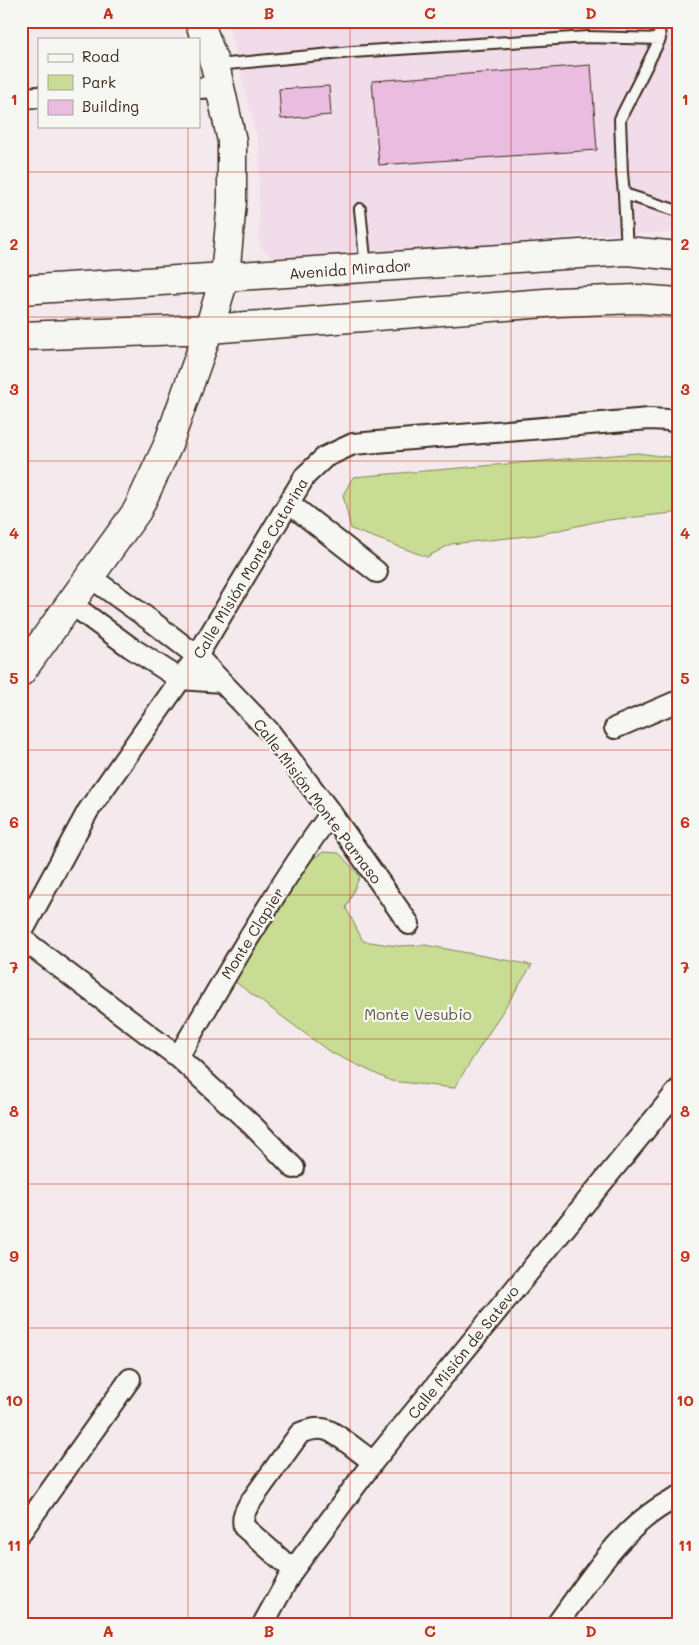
<svg xmlns="http://www.w3.org/2000/svg" width="699" height="1645" font-family="Mali,sans-serif">
<style>
.built{fill:#f1dcea}
.green{fill:#c8dd93;stroke:#828458}
.building{fill:#eabcdf;stroke:#3b2a1e}
.lines{fill:none;stroke-linecap:round;stroke-linejoin:round}
.service-casing{stroke:#3b2a1e;stroke-width:14}
.minor-casing{stroke:#3b2a1e;stroke-width:24}
.secondary-casing{stroke:#3b2a1e;stroke-width:31}
.service{stroke:#f6f6f2;stroke-width:10}
.minor{stroke:#f6f6f2;stroke-width:20}
.secondary{stroke:#f6f6f2;stroke-width:28}
.grid{fill:none;stroke:#c8321e;stroke-width:1;stroke-opacity:0.55}
.labels{text-anchor:middle;dominant-baseline:central;stroke-width:4.5;stroke-linejoin:round;paint-order:stroke}
.street-label{font-size:15px;fill:#3b2a1e;stroke:#f6f6f2}
.park-label{font-size:15px;fill:#5e573b;stroke:#f6f6f2}
.neatline{fill:none;stroke:#c8321e;stroke-width:2}
.grid-label{font-size:16px;text-anchor:middle;font-weight:bold;fill:#c8321e}
</style>
<rect width="100%" height="100%" fill="#f4eaee"/>
<filter id="ink" filterUnits="userSpaceOnUse"><feTurbulence type="fractalNoise" baseFrequency=".02" numOctaves="2"/><feDisplacementMap in="SourceGraphic" scale="10" xChannelSelector="R" yChannelSelector="G"/><feConvolveMatrix kernelMatrix="1 2 1 2 8 2 1 2 1" color-interpolation-filters="sRGB"/></filter>
<g filter="url(#ink)">
<path class="built" d="M 227,21 L 678,21 L 678,233 L 604,234 L 277,264 L 259,245 L 259,146 Z"/>
<path class="green" d="M 637,453 L 678,458 L 678,511 L 673,513 L 599,521 L 537,535 L 451,544 L 427,557 L 351,529 L 343,495 L 353,477 Z
M 323,852 L 339,853 L 360,876 L 346,908 L 363,941 L 397,946 L 425,945 L 532,965 L 454,1088 L 391,1081 L 330,1052 L 234,981 L 272,923 L 308,862 Z"/>
<path class="building" d="M 591,65 L 597,150 L 379,165 L 372,81 Z
M 329,86 L 331,115 L 281,119 L 279,89 Z"/>
<g class="lines">
<g class="service-casing">
<path id="service" d="M 217,65 L 352,52 L 588,37 L 660,39
M 624,194 L 678,211
M 360,209 L 366,268
M 627,251 L 624,194 L 622,173 L 620,119 L 660,39 L 658,21"/>
</g>
<g class="minor-casing">
<path id="minor" d="M 199,88 L 221,87
M 21,98 L 39,97
M 290,504 L 377,572
M 90,577 L 150,620 L 197,656 L 269,731 L 331,813 L 409,924
M 70,603 L 130,647 L 180,679 L 222,682
M 615,728 L 678,701
M 21,934 L 88,811 L 197,656 L 305,476 L 325,457 L 353,444 L 649,419 L 668,420 L 678,423
M 21,938 L 178,1057 L 253,1126 L 294,1168
M 178,1057 C 227,974 274,891 331,813
M 21,1532 L 130,1379
M 293,1570 L 244,1527 C 242,1518 244,1513 249,1504 L 300,1433 C 308,1430 318,1427 327,1430 C 337,1433 363,1455 373,1462
M 263,1624 L 293,1570 L 373,1462 L 678,1090
M 557,1624 C 591,1578 624,1522 678,1497"/>
</g>
<g class="secondary-casing">
<path id="secondary" d="M 21,290 L 627,251 L 678,256
M 21,336 L 209,329 L 558,302 L 638,299 L 678,302
M 21,672 L 137,511 L 167,447 L 209,329 L 225,276 L 232,202 L 232,141 L 215,65 L 199,21"/>
</g>
<use href="#service" class="service"/>
<use href="#minor" class="minor"/>
<use href="#secondary" class="secondary"/>
</g>
</g>
<path class="grid" d="M 188,21 L 188,39M 350,21 L 350,1624M 511,21 L 511,1624M 188,126 L 188,1624M 21,172 L 678,172M 21,317 L 678,317M 21,461 L 678,461M 21,606 L 678,606M 21,750 L 678,750M 21,895 L 678,895M 21,1039 L 678,1039M 21,1184 L 678,1184M 21,1328 L 678,1328M 21,1473 L 678,1473"/>
<g class="labels">
<g class="street-label">
<text transform="translate(350 269) rotate(-4)">Avenida Mirador</text>
<text transform="translate(250 568) rotate(-59)">Calle Misión Monte Catarina</text>
<text transform="translate(318 801) rotate(53)">Calle Misión Monte Parnaso</text>
<text transform="translate(252 933) rotate(-58)">Monte Clapier</text>
<text transform="translate(463 1352) rotate(-51)">Calle Misión de Satevo</text>
</g>
<g class="park-label">
<text x="418" y="1014">Monte Vesubio</text>
</g>
</g>
<rect width="699" height="1645" fill="none" stroke="#f6f6f2" stroke-width="55"/>
<rect x="38" y="38" width="162" height="90" fill="#f6f6f2" stroke="#aba49d"/>
<rect x="48" y="54" width="25" height="8" fill="#f6f6f2" stroke="#aba49d"/>
<text x="82" y="62" font-size="15" fill="#3b2a1e">Road</text>
<rect x="48" y="75" width="25" height="15" fill="#c8dd93" stroke="#aba49d"/>
<text x="82" y="88" font-size="15" fill="#3b2a1e">Park</text>
<rect x="48" y="100" width="25" height="15" fill="#eabcdf" stroke="#aba49d"/>
<text x="82" y="112" font-size="15" fill="#3b2a1e">Building</text>
<rect x="28" y="28" width="644" height="1590" class="neatline"/>
<g class="grid-label">
<text x="108" y="19">A</text>
<text x="269" y="19">B</text>
<text x="430" y="19">C</text>
<text x="591" y="19">D</text>
<text x="14" y="105">1</text>
<text x="685" y="105">1</text>
<text x="14" y="250">2</text>
<text x="685" y="250">2</text>
<text x="14" y="395">3</text>
<text x="685" y="395">3</text>
<text x="14" y="539">4</text>
<text x="685" y="539">4</text>
<text x="14" y="684">5</text>
<text x="685" y="684">5</text>
<text x="14" y="828">6</text>
<text x="685" y="828">6</text>
<text x="14" y="973">7</text>
<text x="685" y="973">7</text>
<text x="14" y="1117">8</text>
<text x="685" y="1117">8</text>
<text x="14" y="1262">9</text>
<text x="685" y="1262">9</text>
<text x="14" y="1406">10</text>
<text x="685" y="1406">10</text>
<text x="14" y="1551">11</text>
<text x="685" y="1551">11</text>
<text x="108" y="1637">A</text>
<text x="269" y="1637">B</text>
<text x="430" y="1637">C</text>
<text x="591" y="1637">D</text>
</g>
</svg>
